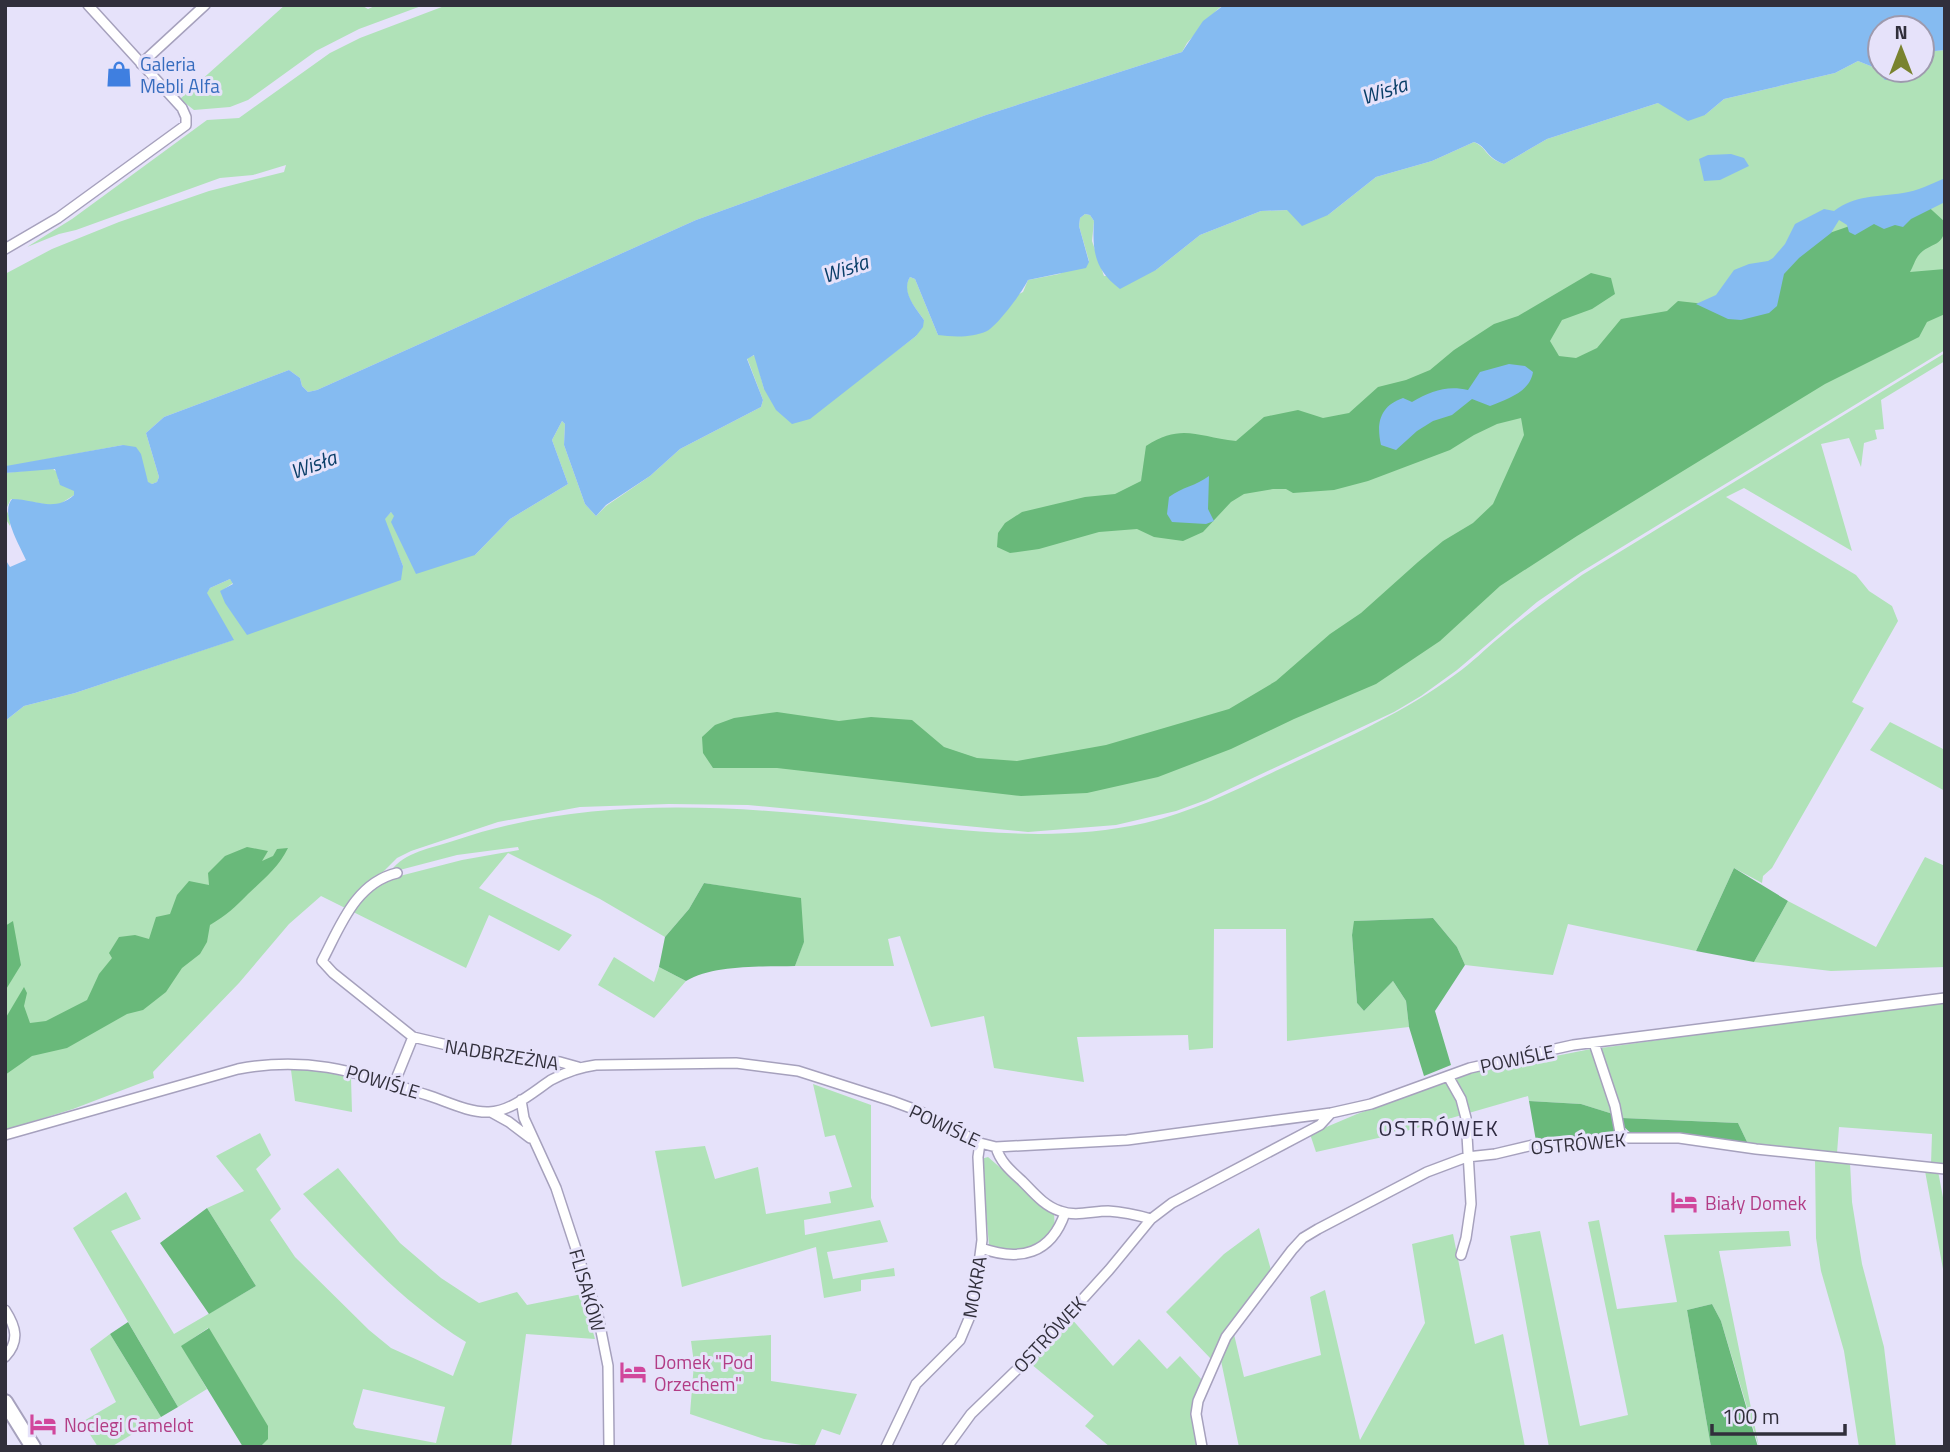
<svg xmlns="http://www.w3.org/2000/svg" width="1950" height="1452" font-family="'Titillium Web',sans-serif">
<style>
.green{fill:#b0e2b8;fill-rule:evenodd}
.forest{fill:#69b97a}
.water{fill:#85bbf1}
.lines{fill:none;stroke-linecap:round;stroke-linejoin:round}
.street-casing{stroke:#a6a1bd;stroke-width:12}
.primary-casing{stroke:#a6a1bd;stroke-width:18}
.street{stroke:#fff;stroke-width:9}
.primary{stroke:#fff;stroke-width:14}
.labels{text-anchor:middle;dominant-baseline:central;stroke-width:6;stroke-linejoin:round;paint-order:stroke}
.shop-label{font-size:19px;fill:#366cbe;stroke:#e6e2fa;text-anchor:start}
.street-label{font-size:19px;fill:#312f3b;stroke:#e6e2fa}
.hotel-label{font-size:19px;fill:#b23c85;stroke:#e6e2fa;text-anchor:start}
.water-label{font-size:21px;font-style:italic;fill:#0a3e68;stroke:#e6e2fa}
.neighbourhood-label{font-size:21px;letter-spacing:2px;fill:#2e2a40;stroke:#e6e2fa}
</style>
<rect width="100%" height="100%" fill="#e6e2fa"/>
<path class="green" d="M 285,5 L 361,5 L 368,9 L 377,5 L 424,5 L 359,29 L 316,51 L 248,100 L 230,107 L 194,110 L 180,99 Z
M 447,5 L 1224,5 L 1218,9 L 1187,43 L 1182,52 L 986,115 L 696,220 L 317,390 L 308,392 L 302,386 L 300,378 L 289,370 L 164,417 L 146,433 L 159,477 L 157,482 L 152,484 L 148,483 L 144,470 L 123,445 L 5,467 L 5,274 L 52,249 L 119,222 L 209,191 L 284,172 L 286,165 L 253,175 L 220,178 L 76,230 L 59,234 L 27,247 L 72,219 L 207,120 L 239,118 L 330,53 L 360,38 Z
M 1945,50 L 1945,350 L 1581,572 L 1537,602 L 1457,670 L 1421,696 L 1394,712 L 1206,800 L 1176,811 L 1116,825 L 1028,832 L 748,805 L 669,804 L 580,807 L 498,822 L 411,851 L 397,858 L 381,874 L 388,879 L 462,860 L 519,850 L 518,847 L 457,855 L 392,872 L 391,871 C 404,852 432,848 453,841 C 586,795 728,805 865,820 C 959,830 1052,844 1145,823 C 1193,812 1238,789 1282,768 C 1342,740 1402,714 1456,674 C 1472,663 1485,649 1500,637 C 1526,615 1554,595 1582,575 L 1945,353 L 1945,361 L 1881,400 L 1884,429 L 1875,430 L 1877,439 L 1864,443 L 1861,467 L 1849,438 L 1821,444 L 1852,551 L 1744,488 L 1726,497 L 1856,575 L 1869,591 L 1892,606 L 1898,621 L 1852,702 L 1864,708 L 1772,868 L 1763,876 L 1762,883 L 1734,868 L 1696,951 L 1568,924 L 1553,975 L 1465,965 L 1457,947 L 1433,918 L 1355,921 L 1352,935 L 1357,1003 L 1364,1011 L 1393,981 L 1406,1001 L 1409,1027 L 1287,1041 L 1286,929 L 1214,929 L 1213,1048 L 1189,1050 L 1188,1035 L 1077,1037 L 1084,1082 L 994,1068 L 984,1016 L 931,1027 L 900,936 L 888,939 L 894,966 L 795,966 L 804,941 L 752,891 L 704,883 L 689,909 L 665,937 L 600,899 L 508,853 L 479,888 L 572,935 L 559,951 L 489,915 L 466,968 L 321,896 L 289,924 L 239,983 L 153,1072 L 154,1078 L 73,1109 L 5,1130 L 5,721 L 24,706 L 75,693 L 233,640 L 206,593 L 210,588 L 230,579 L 233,583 L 220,592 L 403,566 L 384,519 L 391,512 L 475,555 L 510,519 L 568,484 L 552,440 L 562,421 L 565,424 L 564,445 L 585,504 L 596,516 L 606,506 L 650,476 L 680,449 L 761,407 L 763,400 L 747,358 L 755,355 L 764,389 L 879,364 L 916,336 L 924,320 C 915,307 900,292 910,277 L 915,279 L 938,335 L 1023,292 L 1028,280 L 1059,274 L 1089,261 L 1079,226 L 1080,218 L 1085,214 L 1090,215 L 1094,221 L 1092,241 L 1104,276 L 1156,270 L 1200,235 L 1261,211 L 1288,210 L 1328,215 L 1376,177 L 1432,161 L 1474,142 C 1488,148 1484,157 1504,164 L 1547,139 L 1658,103 L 1705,115 L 1724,99 L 1835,73 L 1858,61 L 1873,67 L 1885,79 C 1897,77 1912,70 1922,70 L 1922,62 L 1935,51 Z
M 52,468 L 58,473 L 58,480 L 74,490 L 74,495 L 57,506 L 11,499 L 6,509 L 10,518 L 10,526 L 5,518 L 5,473 Z
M 1890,722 L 1945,750 L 1945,791 L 1870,750 Z
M 1925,857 L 1945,866 L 1945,967 L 1831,971 L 1754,962 L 1788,901 L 1876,947 Z
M 614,957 L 654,982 L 659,967 L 686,981 L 654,1018 L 598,985 Z
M 1945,1000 L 1945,1165 L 1931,1164 L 1932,1134 L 1839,1127 L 1837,1153 L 1749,1146 L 1738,1123 L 1622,1118 L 1601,1048 Z
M 1591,1049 L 1613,1114 L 1581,1104 L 1529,1101 L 1528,1096 L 1396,1134 L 1316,1152 L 1310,1134 L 1357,1114 L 1475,1072 Z
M 291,1070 L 317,1070 L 351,1078 L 352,1112 L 295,1101 Z
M 813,1084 L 871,1105 L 871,1198 L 874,1207 L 804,1220 L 805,1235 L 880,1220 L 888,1242 L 827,1252 L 833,1279 L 894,1268 L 895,1276 L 861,1280 L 861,1291 L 824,1298 L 816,1247 L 682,1287 L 655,1151 L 705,1146 L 715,1179 L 758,1167 L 766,1214 L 831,1203 L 829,1192 L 852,1187 L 835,1135 L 825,1137 Z
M 260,1133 L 271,1155 L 256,1169 L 281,1209 L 270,1220 L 295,1257 L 369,1330 L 391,1348 L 453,1376 L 466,1342 C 403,1303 353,1248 303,1194 L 338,1168 L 400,1243 L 441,1278 L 479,1303 L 517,1292 L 527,1305 L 582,1294 L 595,1339 L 526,1334 L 511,1447 L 260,1447 L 267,1439 L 267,1426 L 208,1328 L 182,1346 L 207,1389 L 178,1407 L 73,1228 L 126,1192 L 141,1219 L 111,1231 L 174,1334 L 256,1286 L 207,1208 L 244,1191 L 216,1156 ZM 363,1389 L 445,1407 L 436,1443 L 356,1428 L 353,1424 Z
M 988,1157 C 1011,1176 1029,1198 1054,1214 L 1055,1229 C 1035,1248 1016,1256 989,1245 L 981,1159 Z
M 1815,1158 L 1850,1162 L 1852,1202 L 1862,1264 L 1884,1347 L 1896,1447 L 1859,1447 L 1844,1351 L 1821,1271 L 1816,1238 Z
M 1925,1171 L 1938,1171 L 1945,1208 L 1945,1280 Z
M 1599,1220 L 1617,1309 L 1677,1302 L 1664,1235 L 1789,1231 L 1791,1246 L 1719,1251 L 1759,1447 L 1721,1321 L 1712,1304 L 1687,1310 L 1711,1447 L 1549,1447 L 1510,1236 L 1540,1231 L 1580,1426 L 1628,1415 L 1588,1222 Z
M 1259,1228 L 1271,1270 L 1226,1331 L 1211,1359 L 1166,1312 L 1224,1254 Z
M 1453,1234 L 1475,1344 L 1503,1334 L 1525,1447 L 1239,1447 L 1220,1356 L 1233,1330 L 1244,1377 L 1321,1355 L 1310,1297 L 1325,1290 L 1360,1440 L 1425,1323 L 1412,1244 Z
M 1070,1317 L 1113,1366 L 1139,1339 L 1167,1369 L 1180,1356 L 1203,1381 C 1190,1409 1192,1417 1199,1445 L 1110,1447 L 1085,1426 L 1094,1416 L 1031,1364 Z
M 110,1334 L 161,1417 L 111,1447 L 98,1447 L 82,1422 L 116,1402 L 90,1349 Z
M 771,1335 L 771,1381 L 857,1394 L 840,1435 L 822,1429 L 814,1447 L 764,1439 L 690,1414 L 694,1363 L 691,1341 Z"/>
<path class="forest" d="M 1922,201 L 1945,222 C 1945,250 1931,240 1918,256 C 1915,260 1913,267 1910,272 L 1945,269 L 1945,314 L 1927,322 L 1919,337 L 1825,384 L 1577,536 L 1500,586 L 1440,641 L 1376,684 L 1294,719 L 1231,749 L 1158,777 L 1087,793 L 1021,796 L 777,768 L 713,768 L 703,753 L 702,737 L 715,725 L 734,718 L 777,712 L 839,721 L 871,717 L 912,720 L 944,747 L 977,758 L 1017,761 L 1106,745 L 1229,709 L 1276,681 L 1330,634 L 1361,613 L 1418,562 L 1443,541 L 1473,523 L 1493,504 L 1524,435 L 1521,418 L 1497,424 L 1474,435 L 1450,450 L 1368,481 L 1334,490 L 1293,493 L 1286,489 L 1273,489 L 1244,494 L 1231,502 L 1203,532 L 1183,541 L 1154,537 L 1137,529 L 1099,532 L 1039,549 L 1010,553 L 997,547 L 998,533 L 1005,523 L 1022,512 L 1085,497 L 1115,494 L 1141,481 L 1146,446 C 1182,423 1197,437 1236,441 L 1264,417 L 1298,410 L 1323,418 L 1349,413 L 1378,387 L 1406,380 L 1430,370 L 1454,350 L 1494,324 L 1518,316 L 1591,273 L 1611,278 L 1615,294 L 1592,309 L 1562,320 L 1550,341 L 1559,356 L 1576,358 L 1597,348 L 1621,319 L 1667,311 L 1678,301 L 1723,306 L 1815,238 Z
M 247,847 L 268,851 L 262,861 L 273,856 L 277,849 L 288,848 C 278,868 264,879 248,894 C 235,907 227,915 210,925 L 207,942 L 200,954 L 182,968 L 166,992 L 143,1010 L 127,1014 L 67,1048 L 32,1056 L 5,1075 L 5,1019 L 24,987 L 27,993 L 24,1006 L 30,1023 L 46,1021 L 87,1000 L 99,974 L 112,958 L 109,953 L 119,937 L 135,935 L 149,939 L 156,917 L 170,914 L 177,895 L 189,881 L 209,885 L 208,873 L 225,856 Z
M 1734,868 L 1788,901 L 1754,962 L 1696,951 Z
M 704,883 L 801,898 L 804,942 L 795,966 C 763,967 714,964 686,981 L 659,967 L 665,937 L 689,909 Z
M 1433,918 L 1457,947 L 1465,965 L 1435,1011 L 1451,1065 L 1424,1076 L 1409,1027 L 1406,1001 L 1393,981 L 1364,1011 L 1357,1003 L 1352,935 L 1354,921 Z
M 13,921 L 21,965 L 5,991 L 5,926 Z
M 1529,1101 L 1581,1104 L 1613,1114 L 1617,1129 L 1614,1135 L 1536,1141 Z
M 1622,1118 L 1738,1123 L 1749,1146 L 1633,1135 L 1623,1126 Z
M 207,1208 L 256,1286 L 209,1314 L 160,1243 Z
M 1712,1304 L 1721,1321 L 1758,1447 L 1711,1447 L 1687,1310 Z
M 128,1322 L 178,1407 L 161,1417 L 110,1334 Z
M 209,1328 L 268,1426 L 268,1439 L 260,1447 L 243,1447 L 181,1346 Z"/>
<path class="water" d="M 1224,5 L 1945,5 L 1945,50 L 1935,51 L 1922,62 L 1922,28 L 1880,28 L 1880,70 L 1913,70 L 1907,75 L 1885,80 L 1873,67 L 1858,61 L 1835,73 L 1724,99 L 1705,115 L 1688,121 L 1658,103 L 1547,139 L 1504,164 C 1485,157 1488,147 1474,142 L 1432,161 L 1376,177 L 1328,215 L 1302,226 L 1287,210 L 1261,211 L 1200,235 L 1156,270 L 1120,289 C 1095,270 1092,252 1094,221 L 1090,215 L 1085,214 L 1080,218 L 1079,226 L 1089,262 L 1086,268 L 1028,280 C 1023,291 998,325 987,331 C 972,338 953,337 938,335 L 915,279 L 910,277 C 901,292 915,307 924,320 L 923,327 L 916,336 L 810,419 L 792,424 L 776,410 L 764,389 L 754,355 L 747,359 L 763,400 L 761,407 L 680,449 L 650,476 L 606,505 L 596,516 L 585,504 L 564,445 L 565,424 L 562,421 L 552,440 L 568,484 L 510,519 L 475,555 L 416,574 L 391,522 L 394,516 L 391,512 L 385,519 L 403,566 L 401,580 L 247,635 L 225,603 L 220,591 L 233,584 L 230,579 L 210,588 L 207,593 L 234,640 L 75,693 L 24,706 L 5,721 L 5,559 L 10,567 L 26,560 C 19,544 0,513 12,499 C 35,499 54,513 74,495 L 74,491 L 60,485 L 55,469 L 5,473 L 6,466 L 123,445 L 136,447 L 141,454 L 148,482 L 152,484 L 157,482 L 159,477 L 146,433 L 164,417 L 289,370 L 300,378 L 302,386 L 308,392 L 317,390 L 696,220 L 986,115 L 1182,52 L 1203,21 Z
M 1731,154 L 1744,158 L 1749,166 L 1720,180 L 1704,181 L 1699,159 L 1708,155 Z
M 1945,178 L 1945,202 L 1911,219 L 1903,227 L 1895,225 L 1884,229 L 1874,224 L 1855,235 L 1849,232 L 1847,225 L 1839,220 L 1831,233 L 1799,258 L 1784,274 L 1777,306 L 1769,313 L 1741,320 L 1728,319 L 1696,304 L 1716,295 L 1734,270 L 1749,264 L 1768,261 L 1773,258 L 1785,244 L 1795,224 L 1824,209 L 1834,211 C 1855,195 1877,197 1903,193 C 1917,191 1932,184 1945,178 Z
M 1509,364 L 1525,366 L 1533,372 C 1530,392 1507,399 1490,406 L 1472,399 L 1452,415 L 1433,421 L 1417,431 L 1396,450 L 1381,445 C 1376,423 1380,406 1403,398 L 1412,402 C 1431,391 1447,385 1468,390 L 1480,372 Z
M 1209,476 L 1208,509 L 1214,521 L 1206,524 L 1172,522 L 1167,514 L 1169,497 C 1182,487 1196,486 1209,476 Z"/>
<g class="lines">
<g class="street-casing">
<path id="street" d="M 141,64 L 205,5
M 5,249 L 58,218 L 186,125 L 186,117 L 182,108 L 88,5
M 397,873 C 355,883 340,927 322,961 L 333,973 L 413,1037 L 481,1053 L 560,1062 L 578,1067
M 1594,1043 L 1615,1106 L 1621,1138
M 1448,1076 L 1461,1099 L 1466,1118 L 1471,1204 L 1466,1238 L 1461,1255
M 394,1084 L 413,1037
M 521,1100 L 524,1118 L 556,1188 L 598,1316 L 608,1366 L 609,1447
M 491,1112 L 509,1122 L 530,1138
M 5,1135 L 238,1069 C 311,1055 358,1073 427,1095 C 446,1101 469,1113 489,1112 C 512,1111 533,1092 551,1080 C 566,1072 580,1067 596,1065 L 736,1063 L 798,1071 L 892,1101 L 919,1111 L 980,1143 L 996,1147 L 1127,1140 L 1331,1113 L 1371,1104 L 1470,1068 L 1573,1045 L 1945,998
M 996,1147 C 1000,1162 1011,1171 1022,1181 C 1033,1192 1044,1206 1060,1211 C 1075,1217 1093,1211 1108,1211 C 1123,1212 1137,1215 1151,1219
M 981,1248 C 1020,1262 1051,1254 1065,1213
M 5,1310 C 16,1327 20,1341 5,1357
M 886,1447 L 916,1384 L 960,1340 L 973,1309 L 982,1240 L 978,1157 L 980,1143
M 947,1447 L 971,1414 L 1031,1356 L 1109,1270 L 1151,1219 L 1172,1203 L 1320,1125 L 1331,1113
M 1202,1447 L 1196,1414 L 1198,1401 L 1226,1337 L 1292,1250 L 1303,1238 L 1318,1229 L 1427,1172 L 1467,1157 L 1495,1154 L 1533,1145 L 1621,1138 L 1679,1138 L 1756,1149 L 1945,1169"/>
</g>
<g class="primary-casing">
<path id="primary" d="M 5,1402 L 33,1447"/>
</g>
<use href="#street" class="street"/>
<use href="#primary" class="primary"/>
</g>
<defs>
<g id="shop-bare" transform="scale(2.1)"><path d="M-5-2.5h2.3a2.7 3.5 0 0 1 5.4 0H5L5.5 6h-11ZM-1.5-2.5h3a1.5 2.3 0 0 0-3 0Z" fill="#3f7fe0" stroke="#e6e2fa" stroke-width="2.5" paint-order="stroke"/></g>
<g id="hotel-bare" transform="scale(2.1)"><path d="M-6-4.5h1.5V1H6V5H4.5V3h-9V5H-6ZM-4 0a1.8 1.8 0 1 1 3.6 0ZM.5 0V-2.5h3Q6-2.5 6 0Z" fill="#d1479c" stroke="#e6e2fa" stroke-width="2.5" paint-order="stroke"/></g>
</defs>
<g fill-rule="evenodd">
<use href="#shop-bare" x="119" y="74"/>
<use href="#hotel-bare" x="1684" y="1202"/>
<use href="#hotel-bare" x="633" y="1372"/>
<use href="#hotel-bare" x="43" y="1424"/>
</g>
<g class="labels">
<g class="shop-label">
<text x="140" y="63">Galeria<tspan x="140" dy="22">Mebli Alfa</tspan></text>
</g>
<g class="street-label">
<text transform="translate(502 1054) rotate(9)">NADBRZEŻNA</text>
<text transform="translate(1517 1058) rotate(-12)">POWIŚLE</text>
<text transform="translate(383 1081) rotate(17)">POWIŚLE</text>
<text transform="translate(945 1125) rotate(25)">POWIŚLE</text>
<text transform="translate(1578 1143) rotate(-5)">OSTRÓWEK</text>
<text transform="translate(974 1287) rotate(-80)">MOKRA</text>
<text transform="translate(588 1290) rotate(74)">FLISAKÓW</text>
<text transform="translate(1049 1334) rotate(-47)">OSTRÓWEK</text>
</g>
<g class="hotel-label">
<text x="1705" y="1202">Biały Domek</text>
<text x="654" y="1361">Domek "Pod<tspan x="654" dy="22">Orzechem"</tspan></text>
<text x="64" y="1424">Noclegi Camelot</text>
</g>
<g class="water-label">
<text transform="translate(1384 90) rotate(-18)">Wisła</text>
<text transform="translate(845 268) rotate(-19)">Wisła</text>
<text transform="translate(313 464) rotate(-20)">Wisła</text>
</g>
<g class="neighbourhood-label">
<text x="1439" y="1128">OSTRÓWEK</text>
</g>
</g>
<rect width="1950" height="1452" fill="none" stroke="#312f3b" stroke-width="14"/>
<g transform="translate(1901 49)"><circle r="33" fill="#e6e2fa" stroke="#9e9aae" stroke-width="2"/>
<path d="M0-5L12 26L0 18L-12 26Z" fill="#79832f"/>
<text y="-10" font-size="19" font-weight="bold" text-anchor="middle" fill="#312f3b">N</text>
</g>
<path d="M1712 1424v10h133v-10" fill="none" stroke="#312f3b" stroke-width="3.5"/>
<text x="1722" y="1424" font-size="21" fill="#312f3b" stroke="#e6e2fa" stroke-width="5" paint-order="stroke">100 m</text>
</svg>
